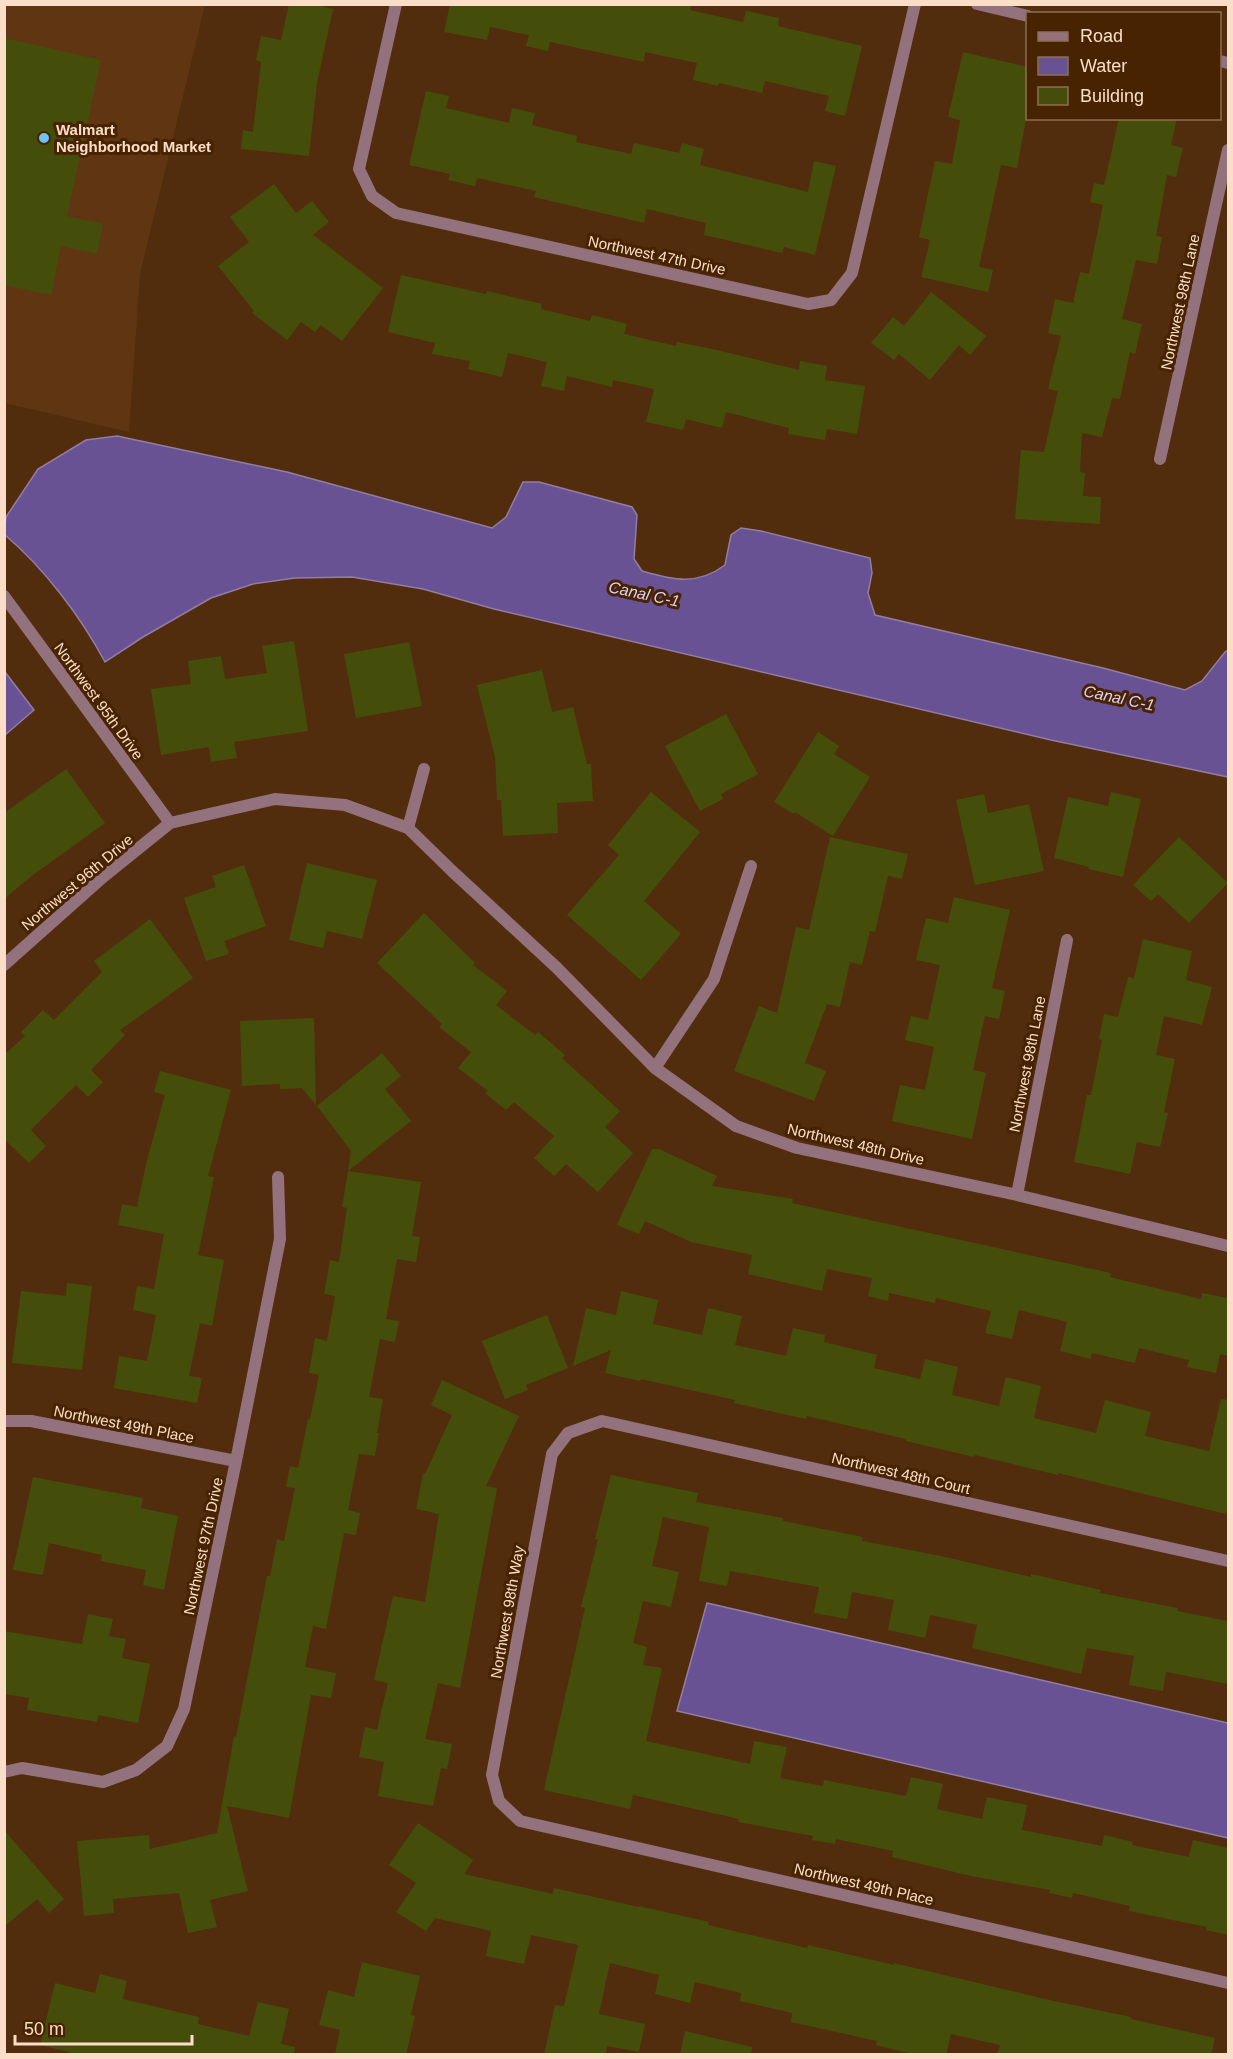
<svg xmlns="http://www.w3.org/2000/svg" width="1233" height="2059" font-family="Arial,sans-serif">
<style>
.built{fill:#603612}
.water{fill:#685293;stroke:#947ca3;stroke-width:1.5}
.building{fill:#444e0a}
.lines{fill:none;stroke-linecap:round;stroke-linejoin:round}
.street{stroke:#94727d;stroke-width:12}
.poi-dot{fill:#70c1f4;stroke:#472302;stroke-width:2}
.labels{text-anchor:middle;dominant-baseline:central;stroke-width:6;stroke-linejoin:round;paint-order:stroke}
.poi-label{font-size:15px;font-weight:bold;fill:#fbdec8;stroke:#472302;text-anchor:start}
.street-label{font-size:15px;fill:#fbdec8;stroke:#472302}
.water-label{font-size:16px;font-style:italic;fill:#dacff5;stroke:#472302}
</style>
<rect width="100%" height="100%" fill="#522d0d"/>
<path class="built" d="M 5,5 L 205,5 L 140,274 L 129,432 L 5,403 Z"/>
<path class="water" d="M 117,436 L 287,472 L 492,528 L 506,517 L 523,482 L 539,482 L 632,507 L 637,515 L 634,559 L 642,571 C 673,580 697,586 725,565 L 731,535 L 741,528 L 761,531 L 870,558 L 872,573 L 868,593 L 875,615 L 1103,668 L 1185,690 L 1202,681 L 1225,652 L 1228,650 L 1228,777 L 1051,740 L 494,609 L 423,589 L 352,577 L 295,578 L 253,584 L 211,598 L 143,637 L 105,662 C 81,617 44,568 5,535 L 4,533 L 6,517 L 38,469 L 86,440 Z
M 5,672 L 34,710 L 5,735 L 4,735 Z
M 707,1603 L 1228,1723 L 1228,1838 L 677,1711 Z"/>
<path class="building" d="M 289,4 L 312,4 L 333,9 L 317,83 L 309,156 L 241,149 L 243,130 L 253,132 L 261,62 L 256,60 L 261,36 L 281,40 Z
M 450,4 L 691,4 L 690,10 L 743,22 L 746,11 L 779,18 L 778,26 L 862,46 L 845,116 L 825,111 L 829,96 L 765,81 L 762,93 L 719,83 L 718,86 L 693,80 L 697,63 L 645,52 L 644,62 L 550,42 L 548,51 L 526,46 L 529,35 L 490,27 L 487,40 L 444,32 Z
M 4,38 L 101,60 L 67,216 L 103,224 L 97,254 L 61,246 L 51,295 L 4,285 Z
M 963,52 L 1028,67 L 1028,109 L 1017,168 L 1001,165 L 979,267 L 993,270 L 988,292 L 921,277 L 930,240 L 919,237 L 935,161 L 952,164 L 960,120 L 948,117 Z
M 426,91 L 449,96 L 446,108 L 509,123 L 512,108 L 535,113 L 532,125 L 577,136 L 576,142 L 631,154 L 634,143 L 679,153 L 682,143 L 704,149 L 700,165 L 808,192 L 814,161 L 836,166 L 815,255 L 784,247 L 782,253 L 704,235 L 706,223 L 647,209 L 644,223 L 534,197 L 536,191 L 477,178 L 475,186 L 448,180 L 450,174 L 409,165 Z
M 1119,118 L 1177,118 L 1171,145 L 1183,148 L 1176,177 L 1167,175 L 1156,236 L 1162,237 L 1157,264 L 1136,260 L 1122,319 L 1142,324 L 1135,354 L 1130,352 L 1120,399 L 1112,398 L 1102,437 L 1082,433 L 1080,472 L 1085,473 L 1083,496 L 1101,497 L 1100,524 L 1015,519 L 1021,450 L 1044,452 L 1058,391 L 1048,389 L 1061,336 L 1048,333 L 1055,299 L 1073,303 L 1080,272 L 1089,274 L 1103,205 L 1090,202 L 1094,183 L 1104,185 Z
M 274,184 L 296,213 L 312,201 L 329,222 L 313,235 L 383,288 L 342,341 L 321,325 L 315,332 L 301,322 L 287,340 L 252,313 L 254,311 L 218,266 L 249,242 L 230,217 Z
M 401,275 L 486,294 L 487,291 L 542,304 L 541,309 L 590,321 L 592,315 L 627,324 L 624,334 L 676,346 L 677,342 L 717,350 L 799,370 L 800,361 L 827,366 L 825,380 L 865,386 L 857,434 L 827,429 L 825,440 L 788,434 L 789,428 L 726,412 L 722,428 L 686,419 L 683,430 L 646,422 L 654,389 L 613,380 L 612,387 L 567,376 L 564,391 L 541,386 L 547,362 L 508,353 L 502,377 L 468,369 L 470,361 L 432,354 L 435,343 L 388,332 Z
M 931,292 L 986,336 L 970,355 L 959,345 L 930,380 L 899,354 L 894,360 L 871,343 L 893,317 L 904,326 Z
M 294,641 L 308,731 L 234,742 L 237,758 L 211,762 L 209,747 L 161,755 L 151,689 L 191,684 L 188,661 L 221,656 L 225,679 L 267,673 L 262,646 Z
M 409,642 L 422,706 L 356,718 L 344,654 Z
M 542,670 L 552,712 L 573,707 L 587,764 L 591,764 L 593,801 L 557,803 L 558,833 L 503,836 L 501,800 L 497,800 L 495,757 L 477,685 Z
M 726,714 L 758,774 L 721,794 L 723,799 L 700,811 L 665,746 Z
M 818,732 L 839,746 L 834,754 L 870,777 L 833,836 L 795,812 L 794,814 L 774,802 Z
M 66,769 L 105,823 L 33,875 L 4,899 L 4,813 Z
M 651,792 L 700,832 L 644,901 L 681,934 L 641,980 L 567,915 L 619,855 L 608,845 Z
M 1111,792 L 1141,799 L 1123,877 L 1088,869 L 1089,867 L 1054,858 L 1068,797 L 1108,806 Z
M 984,794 L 988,813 L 1029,804 L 1044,871 L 975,885 L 956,800 Z
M 830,837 L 908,854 L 902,879 L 888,876 L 875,932 L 870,931 L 862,965 L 850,962 L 840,1007 L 827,1004 L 805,1063 L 826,1071 L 814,1101 L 734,1071 L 759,1006 L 777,1013 L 796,927 L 809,930 Z
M 1179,837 L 1228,883 L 1189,923 L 1158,894 L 1151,901 L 1133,885 Z
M 307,863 L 377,880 L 362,939 L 327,931 L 323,948 L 289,940 Z
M 244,865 L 266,926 L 224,941 L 229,954 L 206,961 L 184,898 L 216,887 L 212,876 Z
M 954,897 L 1010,910 L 992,988 L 1005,991 L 999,1019 L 985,1016 L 973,1070 L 986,1073 L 972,1139 L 892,1121 L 900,1085 L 925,1090 L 934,1047 L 905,1040 L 911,1016 L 928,1020 L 940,965 L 916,960 L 926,918 L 948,923 Z
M 424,913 L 475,963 L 473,965 L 507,991 L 496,1005 L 535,1035 L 538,1032 L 565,1055 L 562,1058 L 620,1111 L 605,1127 L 633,1153 L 598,1192 L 566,1164 L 554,1176 L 534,1158 L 554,1136 L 514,1102 L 506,1110 L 485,1093 L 488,1091 L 458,1068 L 471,1052 L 439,1027 L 442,1024 L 377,963 Z
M 150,919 L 193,978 L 120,1030 L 125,1035 L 91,1070 L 103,1082 L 88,1097 L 76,1085 L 31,1130 L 46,1146 L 29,1163 L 4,1139 L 4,1055 L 25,1036 L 21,1032 L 43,1010 L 54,1020 L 102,972 L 94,961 Z
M 1143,939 L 1192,951 L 1186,980 L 1212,987 L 1202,1025 L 1164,1016 L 1156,1055 L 1175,1059 L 1164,1112 L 1168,1113 L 1160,1147 L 1137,1142 L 1130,1174 L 1074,1162 L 1087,1095 L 1091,1095 L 1102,1040 L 1099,1039 L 1104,1014 L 1118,1017 L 1128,977 L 1134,978 Z
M 314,1018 L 316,1105 L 302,1088 L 280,1089 L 280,1084 L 242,1086 L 240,1021 Z
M 382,1053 L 401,1076 L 385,1089 L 411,1121 L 348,1171 L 351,1151 L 317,1106 Z
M 160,1071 L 231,1090 L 208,1176 L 214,1177 L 198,1255 L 224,1260 L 212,1326 L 200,1323 L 189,1376 L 202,1378 L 197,1403 L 114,1388 L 119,1356 L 147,1361 L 156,1315 L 133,1310 L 137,1286 L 154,1289 L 164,1234 L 118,1225 L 122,1204 L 137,1207 L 146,1164 L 165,1095 L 154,1092 Z
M 652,1149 L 659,1149 L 717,1176 L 712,1186 L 793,1199 L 792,1203 L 1111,1273 L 1110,1277 L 1201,1299 L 1202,1293 L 1228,1298 L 1228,1356 L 1220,1354 L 1216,1373 L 1187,1367 L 1189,1360 L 1139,1348 L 1135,1363 L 1092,1353 L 1091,1359 L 1060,1351 L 1067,1322 L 1019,1310 L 1012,1339 L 985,1333 L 991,1311 L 936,1298 L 935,1303 L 889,1293 L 888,1301 L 868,1296 L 872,1278 L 827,1269 L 822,1291 L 748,1274 L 752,1255 L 691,1242 L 645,1221 L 639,1234 L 617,1225 Z
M 348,1171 L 421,1182 L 412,1236 L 420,1237 L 416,1262 L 397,1259 L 386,1319 L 399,1321 L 395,1342 L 380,1339 L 369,1397 L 383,1399 L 377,1433 L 379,1433 L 375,1456 L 359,1454 L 348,1510 L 360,1513 L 356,1535 L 344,1533 L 326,1629 L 313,1626 L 305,1667 L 336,1673 L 331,1698 L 311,1695 L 289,1818 L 227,1806 L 248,1891 L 210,1900 L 217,1927 L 188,1933 L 179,1893 L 113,1899 L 114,1913 L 84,1916 L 77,1841 L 149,1835 L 150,1849 L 217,1833 L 234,1736 L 236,1737 L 267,1576 L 270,1576 L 277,1539 L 284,1541 L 295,1488 L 286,1487 L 290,1466 L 298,1468 L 308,1419 L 310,1420 L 319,1375 L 309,1373 L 315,1338 L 327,1341 L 335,1296 L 324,1294 L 330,1260 L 339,1262 L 347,1208 L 342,1207 Z
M 67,1283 L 92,1286 L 82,1370 L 12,1363 L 21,1291 L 66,1296 Z
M 621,1291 L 658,1300 L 653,1324 L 702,1335 L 708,1308 L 742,1316 L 735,1345 L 786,1356 L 793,1328 L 825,1335 L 824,1342 L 877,1355 L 874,1368 L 920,1379 L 925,1359 L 958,1367 L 952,1395 L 999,1406 L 1006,1377 L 1041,1386 L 1034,1418 L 1096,1433 L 1105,1400 L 1151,1412 L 1145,1436 L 1209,1451 L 1221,1399 L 1228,1400 L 1228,1504 L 1226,1514 L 1058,1473 L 1058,1475 L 975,1455 L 974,1457 L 906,1441 L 906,1439 L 807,1416 L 806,1419 L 734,1403 L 735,1400 L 641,1379 L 640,1381 L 605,1373 L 611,1350 L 573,1366 L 586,1308 L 616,1315 Z
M 547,1315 L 568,1368 L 526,1385 L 528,1390 L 505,1399 L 482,1341 Z
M 442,1380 L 519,1416 L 486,1486 L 497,1488 L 460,1688 L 438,1683 L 425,1739 L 452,1744 L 447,1769 L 441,1768 L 433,1806 L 378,1796 L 384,1762 L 359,1757 L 365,1727 L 377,1730 L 388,1683 L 374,1680 L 393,1596 L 425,1602 L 439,1514 L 416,1509 L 423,1473 L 425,1474 L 452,1415 L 431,1405 Z
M 611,1475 L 698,1493 L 696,1502 L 783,1518 L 783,1521 L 863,1537 L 862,1541 L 941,1556 L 1031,1577 L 1031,1574 L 1101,1590 L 1100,1593 L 1178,1608 L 1177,1611 L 1228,1621 L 1228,1684 L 1166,1672 L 1163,1691 L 1129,1685 L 1134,1656 L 1087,1648 L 1081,1674 L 972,1648 L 977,1625 L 930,1615 L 925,1638 L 888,1630 L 894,1600 L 852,1592 L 847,1619 L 814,1613 L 819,1587 L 730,1571 L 727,1586 L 699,1581 L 709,1527 L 663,1517 L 652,1566 L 679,1572 L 671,1607 L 643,1601 L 633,1643 L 647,1647 L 643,1665 L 662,1668 L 646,1741 L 750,1764 L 754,1741 L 787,1747 L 780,1778 L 823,1786 L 824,1780 L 906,1796 L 911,1777 L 943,1784 L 937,1809 L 982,1819 L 987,1797 L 1027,1805 L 1022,1830 L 1102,1846 L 1104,1835 L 1133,1842 L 1132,1845 L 1189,1857 L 1193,1840 L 1228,1848 L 1228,1935 L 1206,1930 L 1207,1927 L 1129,1911 L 1130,1906 L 1073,1893 L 1072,1898 L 1049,1893 L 1050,1890 L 971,1876 L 892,1857 L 893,1851 L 836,1839 L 835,1844 L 812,1840 L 813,1836 L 738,1822 L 739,1819 L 633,1795 L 630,1809 L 544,1790 L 585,1608 L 581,1607 L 598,1539 L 595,1539 Z
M 33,1477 L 143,1498 L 141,1508 L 178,1516 L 164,1590 L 143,1585 L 146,1570 L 101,1561 L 102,1555 L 49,1543 L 43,1575 L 13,1570 Z
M 88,1614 L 113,1619 L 109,1636 L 126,1639 L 122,1658 L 150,1664 L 138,1723 L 98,1715 L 97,1722 L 27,1710 L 29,1698 L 4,1694 L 4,1631 L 82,1644 Z
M 418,1823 L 473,1860 L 464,1874 L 553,1894 L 554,1888 L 639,1907 L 639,1906 L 709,1922 L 708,1925 L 807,1948 L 808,1945 L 894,1965 L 894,1963 L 1049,2000 L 1131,2017 L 1131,2019 L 1215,2038 L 1211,2055 L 997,2055 L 1000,2045 L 951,2034 L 946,2055 L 917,2055 L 876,2045 L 877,2041 L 791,2022 L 792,2013 L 740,2001 L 741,1993 L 695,1982 L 690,2003 L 655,1994 L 659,1975 L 610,1963 L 599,2014 L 645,2024 L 639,2052 L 607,2046 L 606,2055 L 544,2055 L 555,2005 L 564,2006 L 578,1945 L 531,1935 L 524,1964 L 486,1956 L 491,1931 L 435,1918 L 426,1931 L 396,1912 L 416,1883 L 389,1865 Z
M 4,1830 L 64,1899 L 49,1913 L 37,1899 L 4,1927 Z
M 362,1962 L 420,1976 L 411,2015 L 415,2016 L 406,2055 L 335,2055 L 340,2030 L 319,2025 L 328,1990 L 354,1997 Z
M 100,1974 L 127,1981 L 123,1999 L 199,2017 L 198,2024 L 249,2036 L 258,2002 L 289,2009 L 281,2044 L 295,2047 L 294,2055 L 81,2055 L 40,2045 L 55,1983 L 95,1993 Z
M 685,2031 L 752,2047 L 751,2055 L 680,2055 Z"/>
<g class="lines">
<path class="street" d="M 396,4 L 359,169 L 372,196 L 396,213 L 808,304 L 831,300 L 852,273 L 915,4
M 977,4 L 1028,16
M 1220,61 L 1228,63
M 1160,459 L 1228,150
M 4,596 L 170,823
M 408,828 L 424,769
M 4,965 L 103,877 L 170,823 L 275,799 L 345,805 L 408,828 L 452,871 L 556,967 L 655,1068 L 736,1126 L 797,1148 L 1017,1195 L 1228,1246
M 655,1068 L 714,979 L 751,866
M 1017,1195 L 1067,940
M 4,1421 L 31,1421 L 236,1461
M 1228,1561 L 602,1421 L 568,1433 L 552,1454 L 492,1775 L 499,1801 L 520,1821 L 1228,1983
M 4,1772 L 22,1768 L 103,1782 L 136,1770 L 167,1746 L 184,1709 L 236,1461 L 280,1239 L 278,1177"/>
</g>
<circle class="poi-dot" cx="44" cy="138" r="6"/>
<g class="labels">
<g class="poi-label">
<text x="56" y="129">Walmart<tspan x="56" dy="17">Neighborhood Market</tspan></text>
</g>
<g class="street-label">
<text transform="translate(657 255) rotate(12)">Northwest 47th Drive</text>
<text transform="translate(1180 302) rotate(-78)">Northwest 98th Lane</text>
<text transform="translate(99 701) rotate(54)">Northwest 95th Drive</text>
<text transform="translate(77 882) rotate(-40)">Northwest 96th Drive</text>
<text transform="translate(1027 1064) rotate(-79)">Northwest 98th Lane</text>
<text transform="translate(856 1144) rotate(13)">Northwest 48th Drive</text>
<text transform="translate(124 1424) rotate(11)">Northwest 49th Place</text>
<text transform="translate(901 1473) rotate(13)">Northwest 48th Court</text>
<text transform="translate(203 1546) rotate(-78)">Northwest 97th Drive</text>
<text transform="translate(507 1612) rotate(-80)">Northwest 98th Way</text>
<text transform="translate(864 1884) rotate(13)">Northwest 49th Place</text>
</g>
<g class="water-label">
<text transform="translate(644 594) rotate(12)">Canal C-1</text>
<text transform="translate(1119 698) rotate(12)">Canal C-1</text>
</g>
</g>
<rect width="1233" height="2059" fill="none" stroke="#fbdec8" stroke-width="12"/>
<rect x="1026" y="12" width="195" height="108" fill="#472302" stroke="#8f6e51" stroke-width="1.5"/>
<rect x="1038" y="32" width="30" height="9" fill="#94727d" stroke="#8f6e51" stroke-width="1.5"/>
<text x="1080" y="42" font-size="18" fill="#fbdec8">Road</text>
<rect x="1038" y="57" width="30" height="18" fill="#685293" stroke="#8f6e51" stroke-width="1.5"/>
<text x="1080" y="72" font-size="18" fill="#fbdec8">Water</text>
<rect x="1038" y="87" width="30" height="18" fill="#444e0a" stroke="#8f6e51" stroke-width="1.5"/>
<text x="1080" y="102" font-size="18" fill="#fbdec8">Building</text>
<path d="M15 2035v9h177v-9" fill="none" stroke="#fbdec8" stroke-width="3"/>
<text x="24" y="2035" font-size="18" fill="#fbdec8" stroke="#472302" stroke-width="4.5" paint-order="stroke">50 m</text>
</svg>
